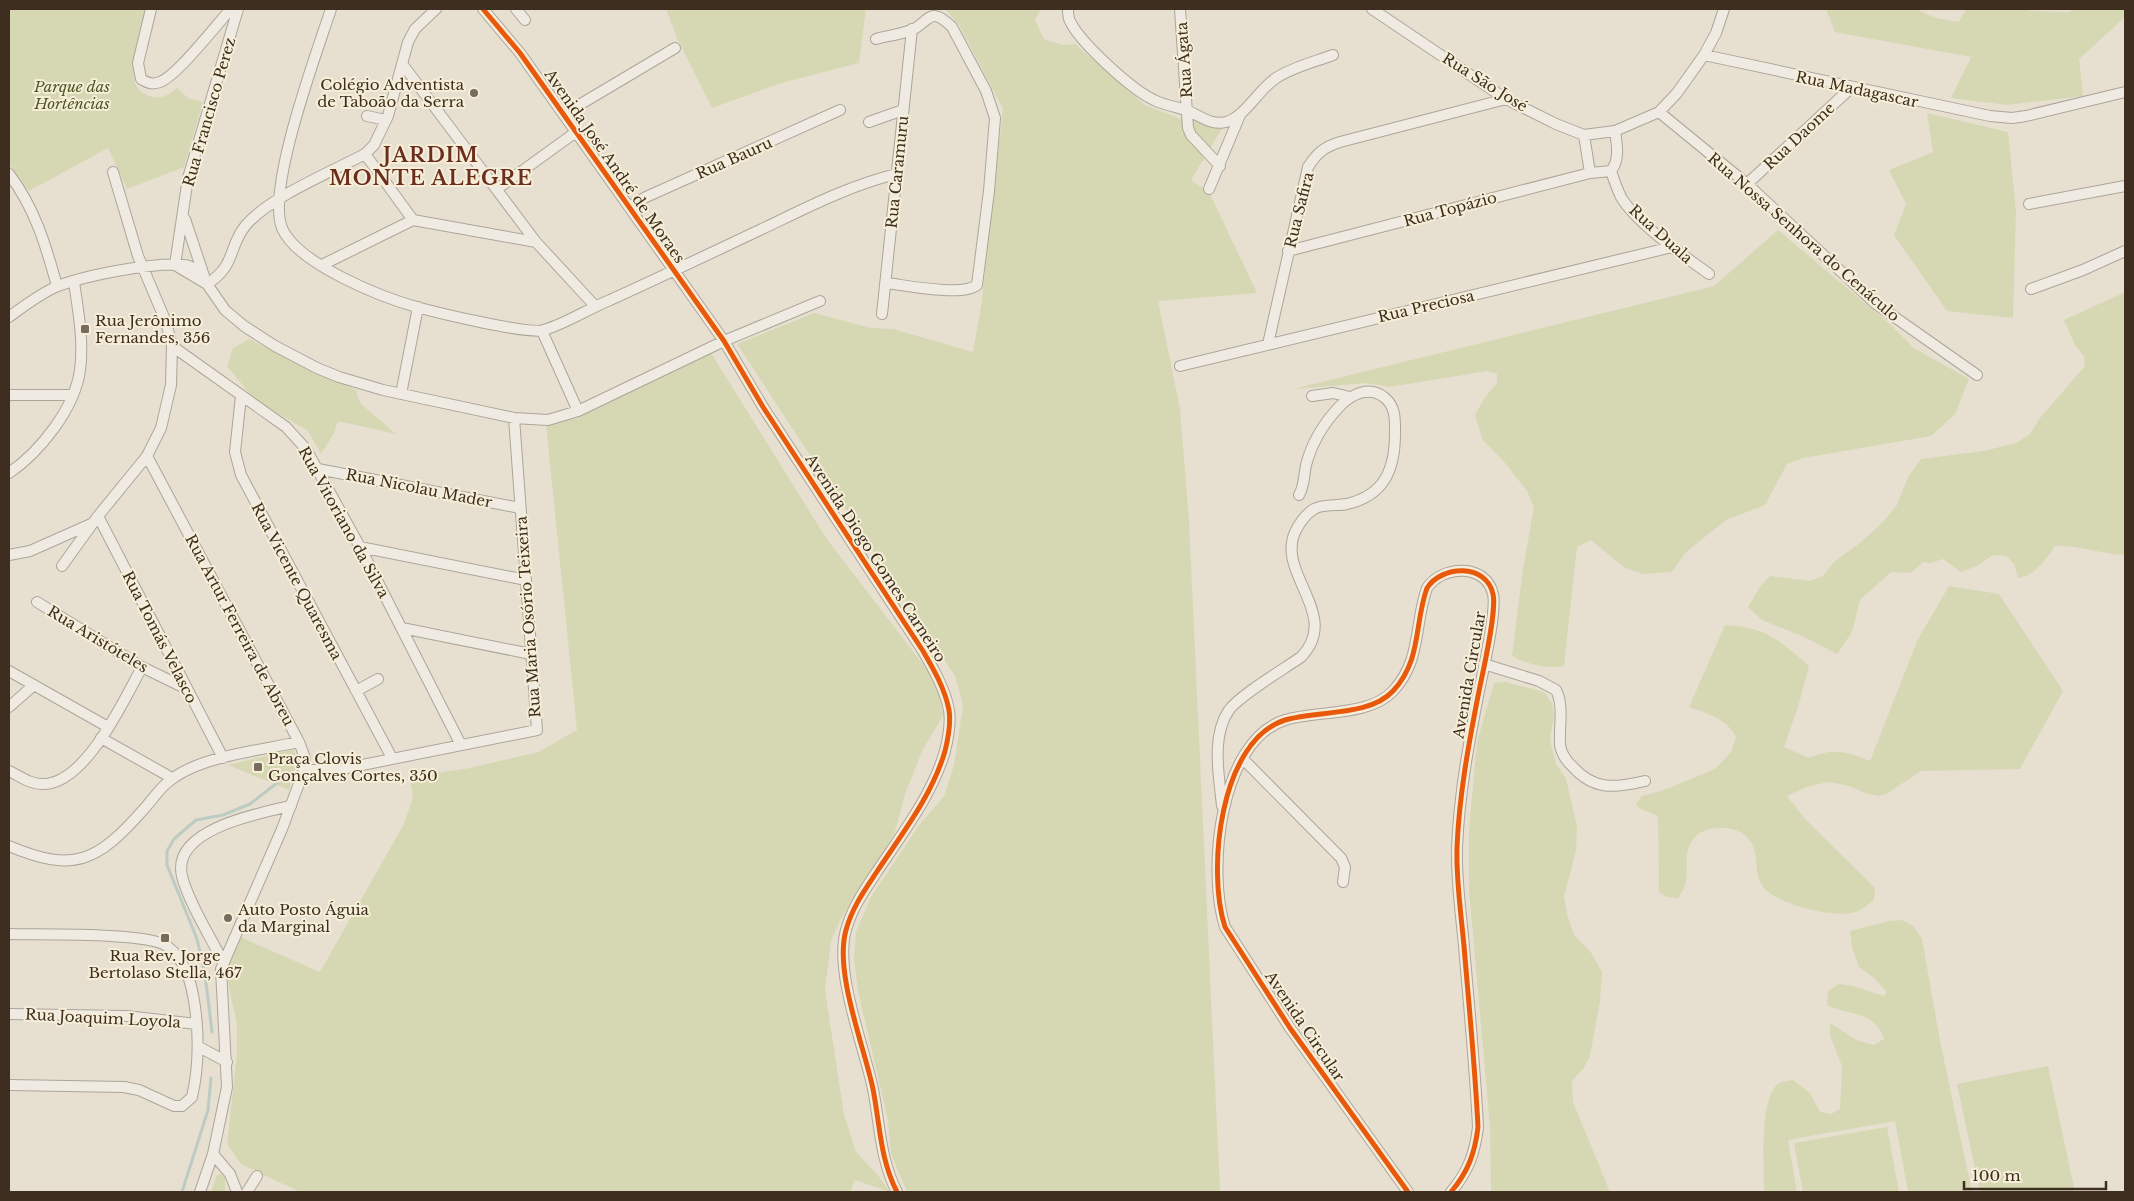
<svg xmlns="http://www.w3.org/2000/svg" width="2134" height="1201" font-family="'Libre Baskerville',serif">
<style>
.green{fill:#d6d7b3}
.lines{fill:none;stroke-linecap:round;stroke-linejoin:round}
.stream{stroke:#bcccc2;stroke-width:3}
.minor-casing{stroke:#ada599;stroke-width:12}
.minor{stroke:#efebe3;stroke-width:10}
.cycleway-casing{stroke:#f7eed8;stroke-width:8}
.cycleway{stroke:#e8590c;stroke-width:5}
.poi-dot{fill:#786c5e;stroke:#f7eed8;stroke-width:2}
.labels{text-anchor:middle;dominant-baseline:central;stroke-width:4;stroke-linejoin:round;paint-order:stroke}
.street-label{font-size:15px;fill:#3d2e20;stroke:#f7eed8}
.poi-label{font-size:15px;fill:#3d2e20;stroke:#f7eed8;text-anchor:start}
.park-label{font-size:15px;font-style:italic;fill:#4d5a26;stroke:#f7eed8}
.district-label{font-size:20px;font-weight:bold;letter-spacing:1px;fill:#6b2e1e;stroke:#f7eed8}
</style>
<rect width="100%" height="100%" fill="#e7e0d1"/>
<path class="green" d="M 9,9 L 147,9 C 144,23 131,72 135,83 C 137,89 143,94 149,96 C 160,100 169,95 177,88 L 188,98 L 203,102 L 184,167 L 127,189 L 108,148 L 29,191 L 9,164 Z
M 666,9 L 866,9 L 859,63 L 781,83 L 712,108 L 677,38 Z
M 945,9 L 1041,9 L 1035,20 L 1044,39 L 1062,45 L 1075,44 L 1145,105 L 1181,119 L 1224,125 L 1191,180 L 1210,194 L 1257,293 L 1158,301 L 1180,409 L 1189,521 L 1220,1192 L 907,1192 L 891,1154 L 888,1120 L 858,991 L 854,959 L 856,932 L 871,897 L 920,824 L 944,796 L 954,765 L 963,705 L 955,676 L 737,344 L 814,313 L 871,328 L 893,329 L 973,352 L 981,307 L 1003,109 L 959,25 Z
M 1826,9 L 1916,9 L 1935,18 L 1959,22 L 1966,9 L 2026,9 L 2031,11 L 2069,12 L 2074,9 L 2125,9 L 2125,17 L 2079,59 L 2083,96 L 2007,105 L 1951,98 L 1971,57 L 1835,32 Z
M 1927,113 L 2008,132 L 2016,211 L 2013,318 L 1947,311 L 1894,235 L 1906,204 L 1889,170 L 1933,152 Z
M 1778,230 L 1892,326 L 1914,348 L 1969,379 L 1955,414 L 1931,436 L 1803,458 L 1787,464 L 1765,505 L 1726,520 L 1686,552 L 1672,572 L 1644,574 L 1625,568 L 1591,540 L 1577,547 L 1564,666 C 1545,669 1529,665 1512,656 L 1523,569 L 1534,507 L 1527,491 L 1505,463 L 1482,439 L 1475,414 L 1486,396 L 1497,383 L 1497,374 L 1488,371 L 1389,387 L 1367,383 L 1293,389 L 1714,286 Z
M 2125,292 L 2125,555 C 2101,554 2079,545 2055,546 C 2047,558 2034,577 2018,578 L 2014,564 L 2006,556 L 1993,555 L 1977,566 L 1961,572 L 1943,559 L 1930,563 L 1923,562 L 1911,573 L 1891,572 L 1860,600 L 1852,632 L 1837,654 L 1802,636 L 1762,620 L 1748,607 L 1761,585 L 1770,576 L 1810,581 L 1823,576 L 1835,561 L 1860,543 L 1882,523 L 1897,505 L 1908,477 L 1921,459 L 1984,451 L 2016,443 L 2029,435 L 2040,418 L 2085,366 L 2084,356 L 2075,345 L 2064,320 Z
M 249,339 L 356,390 L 360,403 L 396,434 L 338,421 L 334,433 L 321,454 L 308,431 L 254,399 L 227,366 L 233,348 Z
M 711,353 L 826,538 L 938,684 L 943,716 L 923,749 L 905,794 L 895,832 L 841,918 L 831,941 L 825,990 L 844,1115 L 856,1152 L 877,1174 L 890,1192 L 855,1180 L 850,1192 L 300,1192 L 241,1164 L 227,1144 L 237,1054 L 237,1024 L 227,978 L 229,958 L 240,937 L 320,972 L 404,824 L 413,797 L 410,777 L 470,768 L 538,752 L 577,730 L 546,424 L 577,418 L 593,408 Z
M 1949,586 L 1999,594 L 2063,691 L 2020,769 L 1921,771 L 1888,793 L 1879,796 L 1865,793 L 1849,786 L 1829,782 L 1809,786 L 1787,796 L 1804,818 L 1875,888 L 1874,900 C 1869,903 1864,908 1858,911 C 1838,920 1780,905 1765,889 C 1754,877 1758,862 1754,848 C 1749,834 1735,827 1721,828 C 1711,828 1701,830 1694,838 C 1678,858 1696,874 1678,898 L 1667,897 L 1659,892 L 1658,816 L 1641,809 L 1636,804 L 1642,796 L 1667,789 L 1715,769 L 1731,752 L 1736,737 C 1727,719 1707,713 1689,707 L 1725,625 C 1766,627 1779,640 1809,666 L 1798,707 L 1784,747 L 1809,758 C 1833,748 1846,751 1870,761 L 1918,639 Z
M 1506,682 L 1544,692 L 1552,703 L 1554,715 L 1550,740 L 1556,764 L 1566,779 L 1577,826 L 1576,851 L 1564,896 L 1567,914 L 1574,935 L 1590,951 L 1602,972 L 1600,1001 L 1590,1056 L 1583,1069 L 1572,1081 L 1573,1102 L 1610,1192 L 1491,1192 L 1490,1126 L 1469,890 L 1469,830 L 1477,742 L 1494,683 Z
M 294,749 L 297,762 L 289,790 L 228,765 Z
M 1902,920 L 1913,926 L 1922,939 L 1940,1041 L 1972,1192 L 1908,1192 L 1895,1121 L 1788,1140 L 1797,1192 L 1764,1192 C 1764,1168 1759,1099 1778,1084 C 1782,1081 1789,1081 1793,1080 L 1810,1093 L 1820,1112 L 1831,1114 L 1840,1109 L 1842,1066 L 1830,1036 L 1830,1023 L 1856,1040 L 1874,1045 L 1884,1039 C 1874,1009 1850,1017 1827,1005 L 1828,991 L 1839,984 L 1853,986 L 1884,996 L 1887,992 L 1874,978 L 1859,967 L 1852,948 L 1850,931 L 1889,921 Z
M 2048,1066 L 2075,1192 L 1980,1192 L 1957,1084 Z
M 1887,1127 L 1899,1192 L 1803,1192 L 1794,1143 Z
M 221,1174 L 225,1178 L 225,1192 L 211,1192 L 217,1175 Z"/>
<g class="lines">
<path class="stream" d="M 212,1032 L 205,974 L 197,939 L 167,865 L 167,851 L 174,839 L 196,820 L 223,815 L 250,804 L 277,783
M 182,1192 L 208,1110 L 211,1078"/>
<g class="minor-casing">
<path id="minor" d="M 151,9 L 138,63 L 141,79 C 148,83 152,85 160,82 C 178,75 216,25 231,9
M 331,9 C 317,52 266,189 282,228 C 297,264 383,298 420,308 C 439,313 530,335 544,330 C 567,323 588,309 610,300 C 661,277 711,253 762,229 C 806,208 848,186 896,174
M 483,9 L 520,53 L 724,341 L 763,407 L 923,651 C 934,670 945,689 949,710 C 951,723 948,739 945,751 C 932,796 901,835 876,873 C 864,891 852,908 846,930 C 834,972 864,1046 873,1089 C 880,1125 880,1159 897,1192
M 516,9 L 525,20
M 1068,9 C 1068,14 1068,19 1071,23 C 1082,44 1132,90 1154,100 C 1164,105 1176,107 1186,110 C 1199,115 1211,126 1226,122 C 1245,117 1258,90 1276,78 C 1293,67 1314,62 1333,55
M 1180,9 L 1188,128 L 1191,135 L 1220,166
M 1372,9 L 1506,99 L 1556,124 L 1584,135 L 1615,131 L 1659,112 L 1677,93 L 1704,55 L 1716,33 L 1724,9
M 876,39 C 888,36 901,34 912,30 C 930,21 930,5 952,27 L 986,91 L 995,118 L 989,191 L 977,285 C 962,297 905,285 886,283
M 1704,55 L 1990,116 L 2012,118 L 2026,116 L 2125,92
M 403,65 L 536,242 L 595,306
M 1659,112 L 1747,184 L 1876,304 L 1977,375
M 564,114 L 675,48
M 367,116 L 386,120
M 869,122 L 903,110
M 1615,131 C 1617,145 1620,160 1611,171 C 1614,180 1617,189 1621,197 C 1637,224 1683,255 1709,274
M 1584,135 L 1590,173
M 365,154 L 413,220
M 9,174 C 35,208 46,246 57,286
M 1747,184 L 1852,87
M 497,189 L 576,132
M 1209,189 L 1240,115
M 2029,204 L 2125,186
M 629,207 L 646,197 L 840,110
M 185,219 L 204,276
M 1288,251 L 1590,173 L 1611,171
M 175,265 L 207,284 L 225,310 L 244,326 L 275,346 L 317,368 L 339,377 L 383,390 L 514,418 L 548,420 L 578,411 L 724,341 L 820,301
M 175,265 L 188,178 L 238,9
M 322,265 L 413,220 L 536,242
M 207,284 C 237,265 228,246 246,225 C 270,197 331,172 365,154 L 374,145 L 388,116 L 408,42 L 415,29 L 436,9
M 2031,289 L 2083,270 L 2125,251
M 882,314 L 912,29
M 9,317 C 24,306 41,293 58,286 C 87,275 154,262 184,265 C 190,265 197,270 202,272
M 542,331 L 578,411
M 1268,344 L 1308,167 C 1317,153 1324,147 1340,142 L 1506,99
M 172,346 L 286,427 L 306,449 L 360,547 L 461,745
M 1180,366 L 1672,247
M 401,394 L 418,307
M 9,395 L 73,395
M 241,396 L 235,452 L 241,475 L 392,758
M 1312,396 L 1333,393 L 1350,397
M 147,456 L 299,742 L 305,758 L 304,770 L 282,829 L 221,969 L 227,1087 L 213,1154 L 200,1192
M 318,469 L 520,508
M 9,473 C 40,452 75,408 80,370 C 84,341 78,310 74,282
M 98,516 L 223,758
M 360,547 L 526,580
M 9,555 L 30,551 L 91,524
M 62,566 L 98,516 L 147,456 L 161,428 L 171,385 L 172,346 L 166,322 L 138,256 L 113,172
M 37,602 L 142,667 L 187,689
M 402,628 L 531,654
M 1484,664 L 1539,681 L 1556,690 C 1564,706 1559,725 1560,743 C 1560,751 1566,761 1572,766 C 1594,791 1615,788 1645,781
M 9,671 L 108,727
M 356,691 L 378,679
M 9,707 L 34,685
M 101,738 L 172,778
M 1243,759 L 1341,858 L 1345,867 L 1343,882
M 304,770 L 337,770 L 537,730 L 514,418
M 9,771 C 20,776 31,785 44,784 C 86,783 124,700 142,667
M 1222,806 C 1219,776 1211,736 1229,710 C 1240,695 1284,669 1301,657 C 1342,615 1276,574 1295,532 C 1299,524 1306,514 1314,509 C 1322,504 1337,506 1347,504 C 1385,495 1395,469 1395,433 C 1395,421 1396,407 1385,398 C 1370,385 1351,394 1339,407 C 1323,424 1312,442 1306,465 C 1304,475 1304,487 1299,495
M 9,846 C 75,874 98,861 144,809 C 153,799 161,786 172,779 C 202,756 262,750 299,742
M 9,934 C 39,935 146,932 167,946 C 186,960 192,985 195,1007 C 199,1037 199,1067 192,1097 L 182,1106 L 174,1106 L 139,1090 L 124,1087 L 9,1085
M 223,962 C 211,938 188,901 182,876 C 171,829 260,813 291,806
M 9,1014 L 126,1016 L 197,1024
M 199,1047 L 227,1062
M 213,1154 L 230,1174 L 237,1192
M 247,1192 L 257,1176
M 1408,1192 L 1290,1028 L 1225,927 C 1207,872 1219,741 1285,720 C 1317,710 1369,717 1393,691 C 1422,660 1414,624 1427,588 C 1442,565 1486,563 1493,594 C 1497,611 1483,671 1479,691 C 1469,742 1459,795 1457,848 C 1456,880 1461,913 1464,946 C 1469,1006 1475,1066 1478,1127 C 1475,1153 1468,1172 1451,1192"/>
</g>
<use href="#minor" class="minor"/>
<g class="cycleway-casing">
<path id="cycleway" d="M 483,9 L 520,53 L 724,341 L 763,407 L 923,651 C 934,670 945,689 949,710 C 951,723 948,739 945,751 C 932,796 901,835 876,873 C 864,891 852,908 846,930 C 834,972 864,1046 873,1089 C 880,1125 880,1159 897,1192
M 1408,1192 L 1290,1028 L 1225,927 C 1207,872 1219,741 1285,720 C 1317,710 1369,717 1393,691 C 1422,660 1414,624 1427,588 C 1442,565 1486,563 1493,594 C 1497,611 1483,671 1479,691 C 1469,742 1459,795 1457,848 C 1456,880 1461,913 1464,946 C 1469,1006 1475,1066 1478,1127 C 1475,1153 1468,1172 1451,1192"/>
</g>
<use href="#cycleway" class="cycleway"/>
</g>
<g class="poi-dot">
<circle cx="474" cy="93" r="5"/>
<rect x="80" y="324" width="10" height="10" rx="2.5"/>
<rect x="253" y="762" width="10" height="10" rx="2.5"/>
<circle cx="228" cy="918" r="5"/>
<rect x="160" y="933" width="10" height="10" rx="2.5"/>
</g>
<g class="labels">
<g class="street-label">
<text transform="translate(1184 60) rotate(-94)">Rua Ágata</text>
<text transform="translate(1485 82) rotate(32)">Rua São José</text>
<text transform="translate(1857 89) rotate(12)">Rua Madagascar</text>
<text transform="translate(209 112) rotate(-74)">Rua Francisco Perez</text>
<text transform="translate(1799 136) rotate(-43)">Rua Daome</text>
<text transform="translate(734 158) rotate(-24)">Rua Bauru</text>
<text transform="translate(615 166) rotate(55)">Avenida José André de Moraes</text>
<text transform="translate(897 172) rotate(-84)">Rua Caramuru</text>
<text transform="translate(1450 209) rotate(-15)">Rua Topázio</text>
<text transform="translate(1299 210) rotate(-76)">Rua Safira</text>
<text transform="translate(1661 234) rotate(42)">Rua Duala</text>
<text transform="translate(1804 237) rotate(41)">Rua Nossa Senhora do Cenáculo</text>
<text transform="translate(1426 306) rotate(-13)">Rua Preciosa</text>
<text transform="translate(419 488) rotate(11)">Rua Nicolau Mader</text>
<text transform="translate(344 522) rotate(61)">Rua Vitoriano da Silva</text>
<text transform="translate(876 558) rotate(57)">Avenida Diogo Gomes Carneiro</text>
<text transform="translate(297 581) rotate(62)">Rua Vicente Quaresma</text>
<text transform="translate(528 617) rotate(-94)">Rua Maria Osório Teixeira</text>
<text transform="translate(240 630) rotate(62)">Rua Artur Ferreira de Abreu</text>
<text transform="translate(160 637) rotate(63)">Rua Tomás Velasco</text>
<text transform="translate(98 639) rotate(31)">Rua Aristóteles</text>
<text transform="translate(1469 675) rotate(-80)">Avenida Circular</text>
<text transform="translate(103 1018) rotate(3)">Rua Joaquim Loyola</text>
<text transform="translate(1305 1026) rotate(56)">Avenida Circular</text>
</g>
<g class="poi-label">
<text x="464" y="84" text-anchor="end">Colégio Adventista<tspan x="464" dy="17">de Taboão da Serra</tspan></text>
<text x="95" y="320">Rua Jerônimo<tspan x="95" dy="17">Fernandes, 356</tspan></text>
<text x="268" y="758">Praça Clovis<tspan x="268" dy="17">Gonçalves Cortes, 350</tspan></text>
<text x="238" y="909">Auto Posto Águia<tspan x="238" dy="17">da Marginal</tspan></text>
<text x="165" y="955" text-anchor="middle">Rua Rev. Jorge<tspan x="165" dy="17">Bertolaso Stella, 467</tspan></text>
</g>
<g class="park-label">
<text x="72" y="86">Parque das<tspan x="72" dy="17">Hortências</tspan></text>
</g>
<g class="district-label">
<text x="431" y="155">JARDIM<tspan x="431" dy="23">MONTE ALEGRE</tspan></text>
</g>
</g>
<rect width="2134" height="1201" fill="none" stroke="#3d2e20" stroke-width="20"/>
<path d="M1964 1181v8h142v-8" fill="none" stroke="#3d2e20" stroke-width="2.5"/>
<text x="1972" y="1181" font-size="15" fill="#3d2e20" stroke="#f7eed8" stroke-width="4" paint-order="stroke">100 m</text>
</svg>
